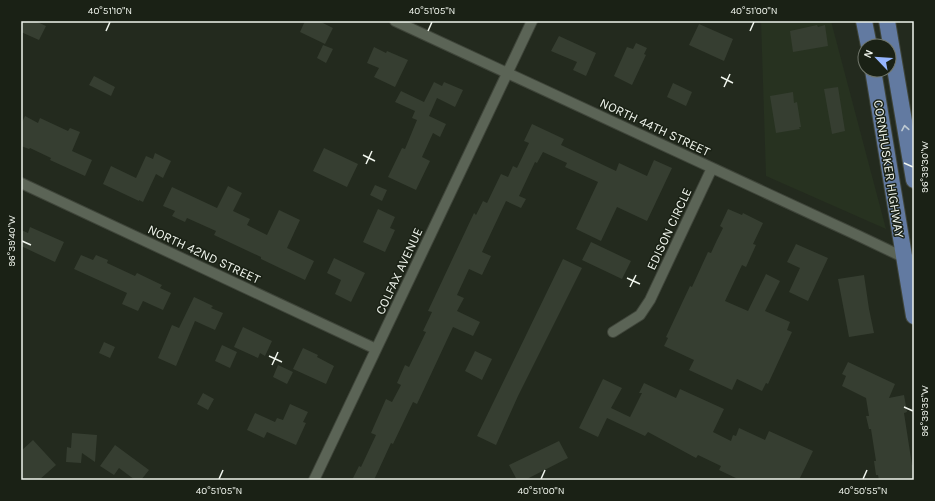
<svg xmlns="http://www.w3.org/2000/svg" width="935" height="501" font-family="Karla,sans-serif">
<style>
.built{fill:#273220}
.building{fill:#363e31}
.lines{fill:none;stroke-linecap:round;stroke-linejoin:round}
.street-casing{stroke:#3f453a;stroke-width:12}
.primary-casing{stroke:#3f453a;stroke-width:18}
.street{stroke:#5b6456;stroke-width:10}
.primary{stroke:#627aa1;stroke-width:16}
.oneway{stroke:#becad2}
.ticks{fill:none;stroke:#f0f5ed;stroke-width:1.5}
.labels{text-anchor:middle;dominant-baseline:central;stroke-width:3;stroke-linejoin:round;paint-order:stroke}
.street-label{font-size:13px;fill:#f0f5ed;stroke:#1a2115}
.neatline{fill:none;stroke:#f0f5ed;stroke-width:1.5}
.ticks-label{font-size:10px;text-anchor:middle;fill:#f0f5ed}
</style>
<rect width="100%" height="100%" fill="#232a1e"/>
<path class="built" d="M 761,21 L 831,21 L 886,229 L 766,176 Z"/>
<path class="building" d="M 21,21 L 35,21 L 46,26 L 39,40 L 21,32 Z
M 305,21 L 319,21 L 333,28 L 325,44 L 300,32 Z
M 699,24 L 733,39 L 724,61 L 689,45 Z
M 817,25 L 818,27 L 825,25 L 828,46 L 793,52 L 790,31 Z
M 559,36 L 596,53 L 586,76 L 573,70 L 577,62 L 551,51 Z
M 636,43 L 647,48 L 644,54 L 646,55 L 632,85 L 614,76 L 627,47 L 633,49 Z
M 323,45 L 333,49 L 326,63 L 317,58 Z
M 374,47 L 386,53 L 387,51 L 408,60 L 395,87 L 374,77 L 379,68 L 367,63 Z
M 94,76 L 115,87 L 111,96 L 89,85 Z
M 434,82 L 442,86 L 444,82 L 463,90 L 455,107 L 437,98 L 429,116 L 446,124 L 440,137 L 433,133 L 422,157 L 430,161 L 416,190 L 388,177 L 402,148 L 405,149 L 417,120 L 412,118 L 415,111 L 395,102 L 401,91 L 424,102 Z
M 673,83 L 692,92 L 686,106 L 667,97 Z
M 838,87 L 845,131 L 832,134 L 824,89 Z
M 793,92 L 794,103 L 797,102 L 801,127 L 799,127 L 800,129 L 776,133 L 770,96 Z
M 25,116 L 38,123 L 40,118 L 68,131 L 70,128 L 80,132 L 72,151 L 92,160 L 85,176 L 50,160 L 51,158 L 30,148 L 29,149 L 21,146 L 21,124 Z
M 532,124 L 564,139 L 561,145 L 616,171 L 619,163 L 647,176 L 654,160 L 672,168 L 647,221 L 617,207 L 601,241 L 576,229 L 598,182 L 565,167 L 567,163 L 543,152 L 537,163 L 535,162 L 519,196 L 526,199 L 521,208 L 506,201 L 482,252 L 491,256 L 482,275 L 469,269 L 457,295 L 464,298 L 457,311 L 480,322 L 473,336 L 453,327 L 417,404 L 413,402 L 393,444 L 391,443 L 374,480 L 352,480 L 359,466 L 361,467 L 376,435 L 371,433 L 386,399 L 392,402 L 401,385 L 397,383 L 405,365 L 409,367 L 426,332 L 423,331 L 432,312 L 428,311 L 474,213 L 476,215 L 483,201 L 487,203 L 501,174 L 508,177 L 513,166 L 517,168 L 529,143 L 524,141 Z
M 324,148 L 358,164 L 347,187 L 313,171 Z
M 155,153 L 171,161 L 163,178 L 156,174 L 143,202 L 139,200 L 139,201 L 103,184 L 111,166 L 136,178 L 146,156 L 153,159 Z
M 375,185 L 387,190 L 382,201 L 370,195 Z
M 228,186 L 242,193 L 233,211 L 250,219 L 247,225 L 267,235 L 279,210 L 300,220 L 287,248 L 314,261 L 305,280 L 261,259 L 261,257 L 214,235 L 216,231 L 187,218 L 185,222 L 172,216 L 175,211 L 163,206 L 172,187 L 217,208 Z
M 378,209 L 395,217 L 390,228 L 395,230 L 385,252 L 363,242 Z
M 728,209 L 742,215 L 743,213 L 763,223 L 753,244 L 756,245 L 746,267 L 742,265 L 725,301 L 748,311 L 766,274 L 780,281 L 765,311 L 790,322 L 787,330 L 792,332 L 768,384 L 766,383 L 762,391 L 737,379 L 732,390 L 689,370 L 694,360 L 664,346 L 668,338 L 666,337 L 690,286 L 692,287 L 708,252 L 711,253 L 717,240 L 723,228 L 720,226 Z
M 30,227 L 64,242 L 55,262 L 21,246 L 21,230 L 28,233 Z
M 591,242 L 631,261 L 622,279 L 582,260 Z
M 796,244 L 828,258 L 808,301 L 789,292 L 800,268 L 787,262 Z
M 81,255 L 93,260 L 96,255 L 108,260 L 107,263 L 135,276 L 137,273 L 162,285 L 160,288 L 171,293 L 163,310 L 143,301 L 138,311 L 122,304 L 127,293 L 74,269 Z
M 334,258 L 365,273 L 351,302 L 335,294 L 341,280 L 327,273 Z
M 563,259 L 582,268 L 518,396 L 496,445 L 477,436 Z
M 864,275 L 869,309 L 874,333 L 849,337 L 838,279 Z
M 194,297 L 213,306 L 211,308 L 223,313 L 215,330 L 195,321 L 176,366 L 158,358 L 172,325 L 179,328 Z
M 243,327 L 272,341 L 265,356 L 260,353 L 258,358 L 234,347 Z
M 104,342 L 115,347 L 110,358 L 99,353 Z
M 222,345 L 237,352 L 230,368 L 215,361 Z
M 303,348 L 318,355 L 317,357 L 334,366 L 326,384 L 293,369 Z
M 475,351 L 492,359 L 482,380 L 465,371 Z
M 848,362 L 895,384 L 889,398 L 904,395 L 907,412 L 904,413 L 912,465 L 914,465 L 914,480 L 879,480 L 878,475 L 876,475 L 874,461 L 876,461 L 871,429 L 869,429 L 866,416 L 869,416 L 866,398 L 842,386 L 846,376 L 842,374 Z
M 278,365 L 293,372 L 287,384 L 273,377 Z
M 603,379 L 622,388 L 611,408 L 630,417 L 642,393 L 639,393 L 644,383 L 676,398 L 680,389 L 724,409 L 713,432 L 731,441 L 733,435 L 736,436 L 739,428 L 765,440 L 769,431 L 813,451 L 799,480 L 740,480 L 719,470 L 721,466 L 698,455 L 696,458 L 648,432 L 645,436 L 607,418 L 598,437 L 579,428 Z
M 203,393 L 214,399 L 208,410 L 197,404 Z
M 290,404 L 308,412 L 303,422 L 306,423 L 296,445 L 267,432 L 264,438 L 247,430 L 255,413 L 275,422 L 277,418 L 283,420 Z
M 72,433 L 97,435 L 95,462 L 82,453 L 81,463 L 66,462 L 67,447 L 71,448 Z
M 33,440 L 56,465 L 39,480 L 21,480 L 21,451 Z
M 559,441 L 568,458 L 525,480 L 517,480 L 509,465 Z
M 115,445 L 149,470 L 141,480 L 135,480 L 119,468 L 114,475 L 100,466 Z"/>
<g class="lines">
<g class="street-casing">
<path id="street" d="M 395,21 L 859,236 L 903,257 L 914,260
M 21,183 L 376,349
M 613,332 L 640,315 L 650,300 L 712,168
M 314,480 L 532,21"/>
</g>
<g class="primary-casing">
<path id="primary" d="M 864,21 L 869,46
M 887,21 L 914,180
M 873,70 L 914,316"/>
</g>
<use href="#street" class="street"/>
<use href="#primary" class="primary"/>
</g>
<defs><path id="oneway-chevron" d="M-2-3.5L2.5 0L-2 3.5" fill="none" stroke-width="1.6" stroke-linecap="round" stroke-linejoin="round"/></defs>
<use class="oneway" href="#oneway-chevron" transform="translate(905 128) rotate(-100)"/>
<path class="ticks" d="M 106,31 L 110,22M 428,31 L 432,22M 750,31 L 754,22M 721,77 L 733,83M 724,87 L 730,74M 363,155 L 375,161M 904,163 L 913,167M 366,164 L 372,151M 22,241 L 31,245M 627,278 L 640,284M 630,287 L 636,275M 269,356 L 282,362M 272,365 L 278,352M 904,407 L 913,411M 219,479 L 223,470M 541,479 L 545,470M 863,479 L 867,470"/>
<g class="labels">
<g class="street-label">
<text transform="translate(655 127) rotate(25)">NORTH 44TH STREET</text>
<text transform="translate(889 169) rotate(81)">CORNHUSKER HIGHWAY</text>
<text transform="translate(669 229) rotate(-65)">EDISON CIRCLE</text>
<text transform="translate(204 254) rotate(25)">NORTH 42ND STREET</text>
<text transform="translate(399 271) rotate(-65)">COLFAX AVENUE</text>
</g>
</g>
<rect width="935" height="501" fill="none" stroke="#1a2115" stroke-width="44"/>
<g transform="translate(877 58) rotate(295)"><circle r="19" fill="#1a2115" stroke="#70766b"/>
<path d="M0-3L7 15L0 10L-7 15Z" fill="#96b6fd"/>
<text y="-6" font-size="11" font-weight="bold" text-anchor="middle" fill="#f0f5ed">N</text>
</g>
<rect x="22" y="22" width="891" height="457" class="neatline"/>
<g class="ticks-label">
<text x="110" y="14">40°51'10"N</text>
<text x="432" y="14">40°51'05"N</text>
<text x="754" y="14">40°51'00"N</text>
<text transform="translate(924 167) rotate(-90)" y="4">96°39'30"W</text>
<text transform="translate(11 241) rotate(-90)" y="4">96°39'40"W</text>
<text transform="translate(924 411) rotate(-90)" y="4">96°39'35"W</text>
<text x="219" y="494">40°51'05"N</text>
<text x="541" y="494">40°51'00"N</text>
<text x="863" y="494">40°50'55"N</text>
</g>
</svg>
